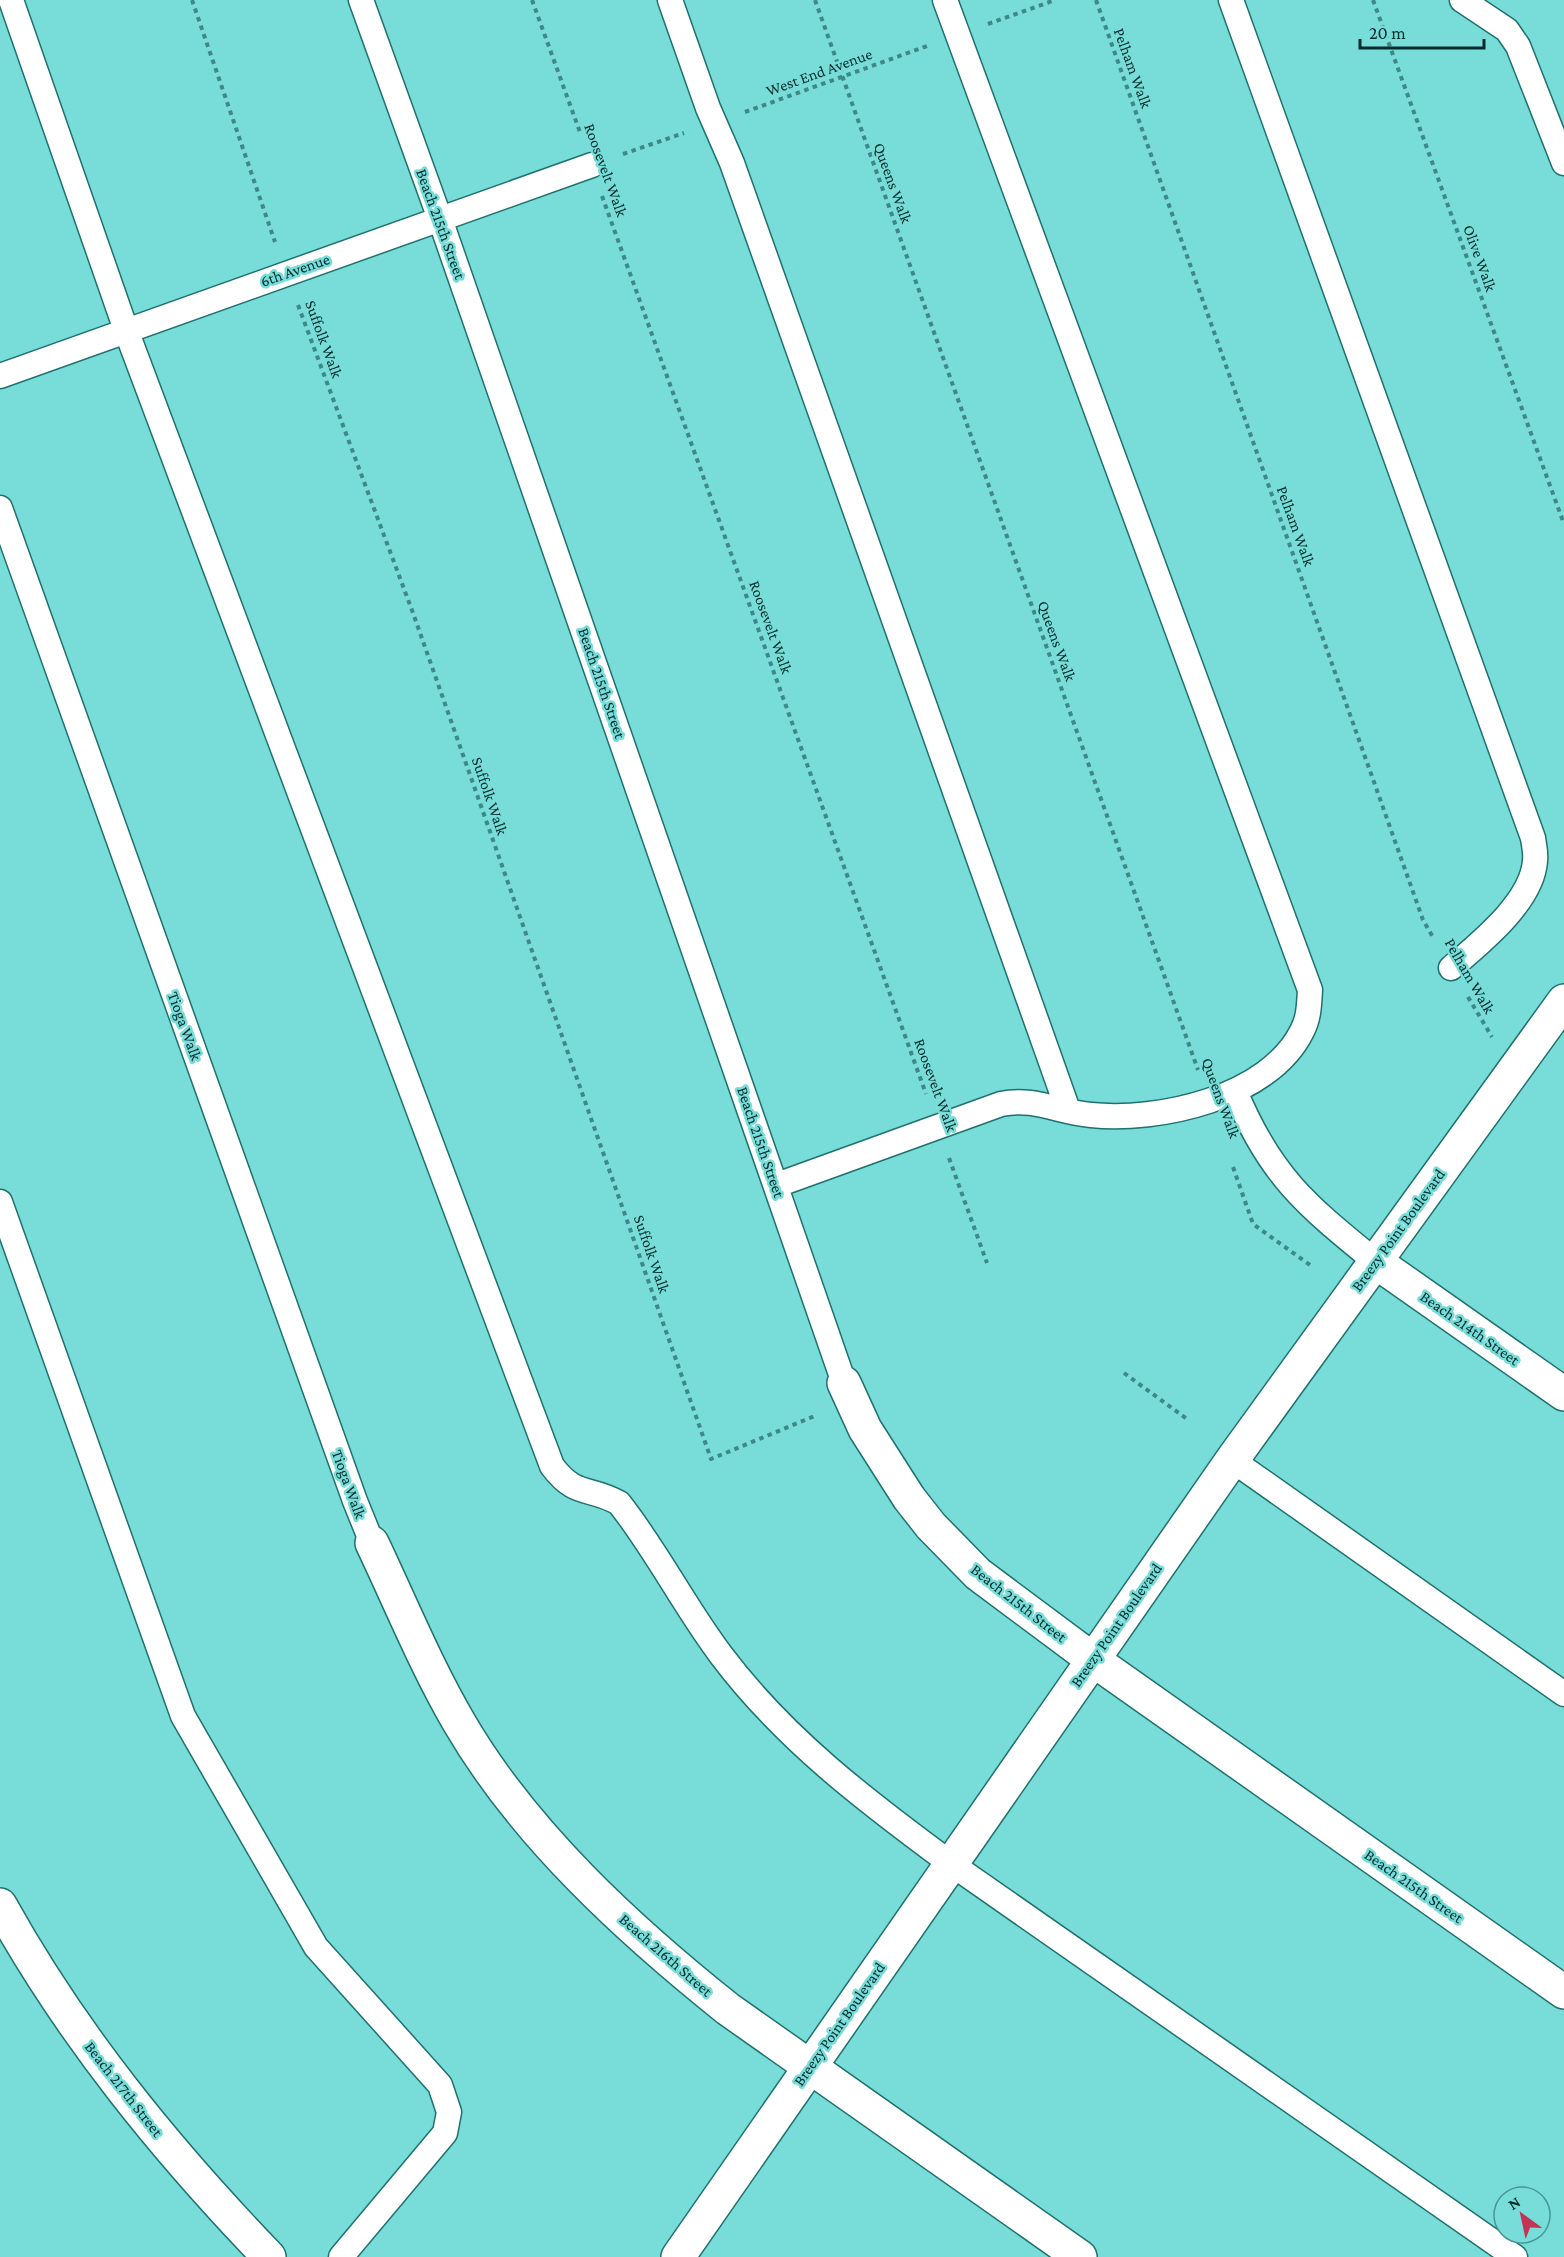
<svg xmlns="http://www.w3.org/2000/svg" width="1564" height="2257" font-family="'Crimson Pro',serif">
<style>
.lines{fill:none;stroke-linecap:round;stroke-linejoin:round}
.service-casing{stroke:#1f716f;stroke-width:27}
.minor-casing{stroke:#1f716f;stroke-width:36}
.path{stroke:#3e8886;stroke-width:4;stroke-dasharray:4.5 4.5;stroke-linecap:butt}
.service{stroke:#fff;stroke-width:24}
.minor{stroke:#fff;stroke-width:33}
.labels{text-anchor:middle;dominant-baseline:central;stroke-width:5;stroke-linejoin:round;paint-order:stroke}
.street-label{font-size:16px;fill:#002d2c;stroke:#78ddd9}
</style>
<rect width="100%" height="100%" fill="#78ddd9"/>
<g class="lines">
<g class="service-casing">
<path id="service" d="M 11,0 L 126,330 L 552,1466 C 576,1498 589,1486 619,1503 C 657,1551 684,1606 721,1655 C 784,1739 866,1801 950,1863 L 1515,2257
M 361,0 L 440,219 L 844,1383
M 670,0 L 708,108 L 732,163 L 1068,1110
M 1231,0 L 1533,838 C 1534,845 1536,853 1535,861 C 1532,902 1480,943 1451,968
M 1462,0 L 1507,30 L 1518,46 L 1564,163
M 0,376 L 592,165
M 0,508 L 355,1501 L 372,1543
M 1235,1091 C 1270,1176 1306,1205 1376,1262
M 777,1185 L 1001,1104 C 1035,1097 1057,1112 1091,1115 C 1158,1122 1269,1098 1302,1031 C 1309,1018 1309,1005 1310,990 L 945,0
M 0,1202 L 183,1716 L 316,1947 L 440,2085 L 449,2112 L 445,2133 L 341,2257
M 1232,1460 L 1564,1694"/>
</g>
<g class="minor-casing">
<path id="minor" d="M 1376,1262 L 1564,1394
M 844,1383 L 865,1429 L 909,1498 L 931,1526 L 978,1574 L 1092,1659 L 1564,1992
M 372,1543 C 401,1604 426,1666 460,1724 C 525,1835 629,1930 728,2009 L 1080,2257
M 0,1905 C 72,2035 166,2150 269,2257
M 678,2257 L 1232,1460 L 1564,1001"/>
</g>
<path class="path" d="M 192,0 L 275,242
M 532,0 L 581,135
M 815,0 L 1198,1070
M 1096,0 L 1423,920 L 1434,939
M 1373,0 L 1564,524
M 988,24 L 1055,0
M 745,112 L 927,46
M 623,154 L 684,133
M 602,196 L 926,1094
M 298,305 L 413,613 L 711,1459 L 817,1415
M 1468,997 L 1492,1037
M 949,1158 L 987,1263
M 1233,1167 L 1253,1224 L 1310,1265
M 1124,1373 L 1187,1419"/>
<use href="#service" class="service"/>
<use href="#minor" class="minor"/>
</g>
<g class="labels">
<g class="street-label">
<text transform="translate(1133 68) rotate(70)">Pelham Walk</text>
<text transform="translate(819 72) rotate(-20)">West End Avenue</text>
<text transform="translate(606 170) rotate(70)">Roosevelt Walk</text>
<text transform="translate(893 183) rotate(70)">Queens Walk</text>
<text transform="translate(441 224) rotate(70)">Beach 215th Street</text>
<text transform="translate(1480 258) rotate(70)">Olive Walk</text>
<text transform="translate(295 270) rotate(-19)">6th Avenue</text>
<text transform="translate(324 339) rotate(70)">Suffolk Walk</text>
<text transform="translate(1296 526) rotate(70)">Pelham Walk</text>
<text transform="translate(771 627) rotate(70)">Roosevelt Walk</text>
<text transform="translate(1057 641) rotate(70)">Queens Walk</text>
<text transform="translate(602 683) rotate(71)">Beach 215th Street</text>
<text transform="translate(490 796) rotate(71)">Suffolk Walk</text>
<text transform="translate(1470 976) rotate(60)">Pelham Walk</text>
<text transform="translate(185 1026) rotate(70)">Tioga Walk</text>
<text transform="translate(936 1085) rotate(70)">Roosevelt Walk</text>
<text transform="translate(1221 1098) rotate(70)">Queens Walk</text>
<text transform="translate(761 1142) rotate(71)">Beach 215th Street</text>
<text transform="translate(1398 1230) rotate(-54)">Breezy Point Boulevard</text>
<text transform="translate(652 1254) rotate(71)">Suffolk Walk</text>
<text transform="translate(1470 1328) rotate(35)">Beach 214th Street</text>
<text transform="translate(349 1484) rotate(70)">Tioga Walk</text>
<text transform="translate(1019 1603) rotate(38)">Beach 215th Street</text>
<text transform="translate(1116 1625) rotate(-55)">Breezy Point Boulevard</text>
<text transform="translate(1414 1886) rotate(35)">Beach 215th Street</text>
<text transform="translate(666 1955) rotate(41)">Beach 216th Street</text>
<text transform="translate(839 2024) rotate(-55)">Breezy Point Boulevard</text>
<text transform="translate(124 2089) rotate(52)">Beach 217th Street</text>
</g>
</g>
<g transform="translate(1522 2215) rotate(327)"><circle r="28" fill="#78ddd9" stroke="#489794" stroke-width="1.5"/>
<path d="M0-4.5L10 22L0 15L-10 22Z" fill="#c33354"/>
<text y="-9" font-size="16" font-weight="bold" text-anchor="middle" fill="#002d2c">N</text>
</g>
<path d="M1360 39v9h124v-9" fill="none" stroke="#002d2c" stroke-width="3"/>
<text x="1369" y="39" font-size="18" fill="#002d2c" stroke="#78ddd9" stroke-width="4.5" paint-order="stroke">20 m</text>
</svg>
